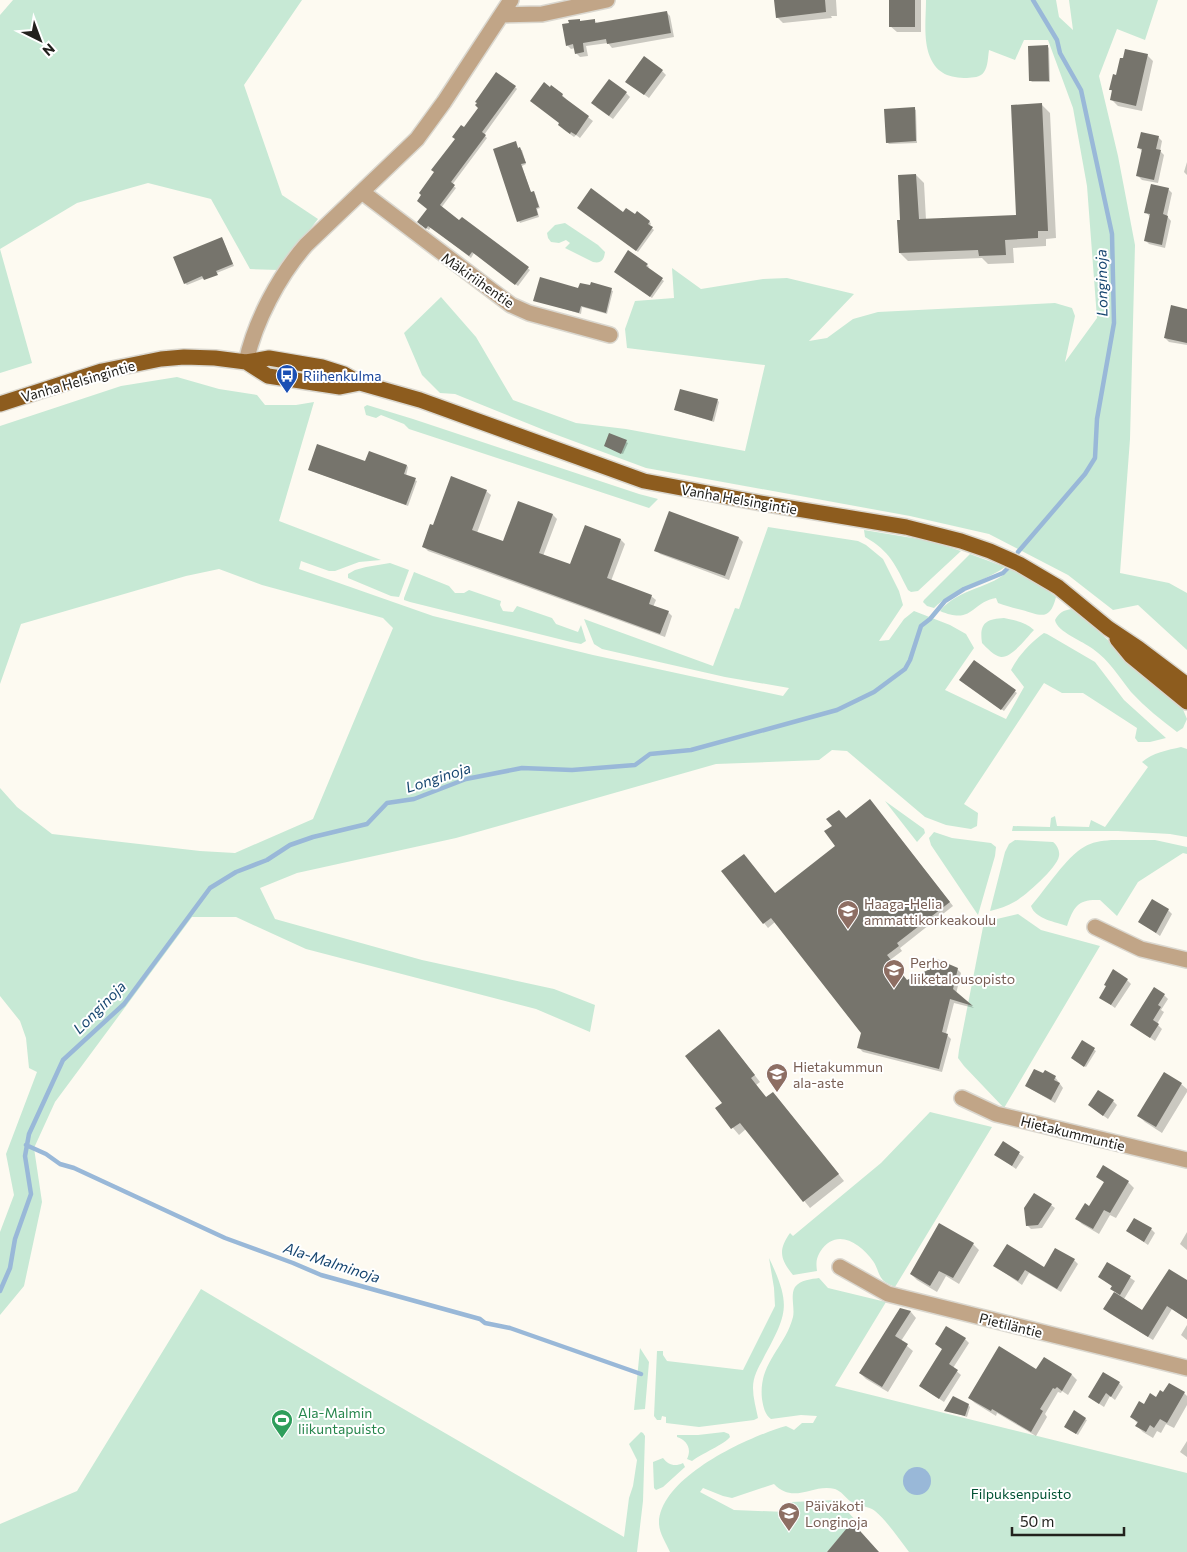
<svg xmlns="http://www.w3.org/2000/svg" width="1187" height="1552" font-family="Commissioner,sans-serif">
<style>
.green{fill:#c7e9d5}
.water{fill:#99b8d8}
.shadow{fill:#0003}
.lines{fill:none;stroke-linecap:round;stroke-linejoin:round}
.stream{stroke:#99b8d8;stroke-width:4.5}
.building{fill:#76746c}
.minor-casing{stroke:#dad7cf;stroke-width:18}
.major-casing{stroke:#dad7cf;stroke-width:18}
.minor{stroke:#c1a587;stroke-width:15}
.major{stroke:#8d5c1e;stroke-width:15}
.labels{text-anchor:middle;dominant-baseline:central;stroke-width:4;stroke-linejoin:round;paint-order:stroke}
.street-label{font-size:14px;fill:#22211d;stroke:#fff}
.transit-label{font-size:14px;fill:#164399;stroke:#fff;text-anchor:start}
.education-label{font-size:14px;fill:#785e54;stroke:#fff;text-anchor:start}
.leisure-label{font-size:14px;fill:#27864d;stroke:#fff;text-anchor:start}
.park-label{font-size:14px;fill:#005133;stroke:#fff}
.water-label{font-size:15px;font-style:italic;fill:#174670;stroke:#fff}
</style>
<rect width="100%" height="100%" fill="#fdfaf1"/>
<path class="green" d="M 13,0 L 302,0 L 244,85 L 282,195 L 318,219 L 279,270 L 250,269 L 211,199 L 148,183 L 77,203 L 0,249 L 32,363 L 0,373 L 0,15 Z
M 926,0 L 1056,0 L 1059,17 L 1073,30 L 1069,0 L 1158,0 L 1145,40 L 1117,29 L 1099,76 L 1118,156 L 1135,245 L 1130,439 L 1120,573 L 1169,583 L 1187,593 L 1187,650 L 1138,605 L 1113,610 L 1068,575 L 989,534 L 910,516 L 646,468 L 549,432 L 455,394 L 440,393 L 422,375 L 404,333 L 441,297 L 476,337 L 513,400 L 576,423 L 626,429 L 745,451 L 765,365 L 627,348 L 625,329 L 635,301 L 674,298 L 672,268 L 701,289 L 763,279 L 787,278 L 854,294 L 809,341 L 827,338 L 853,319 L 878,312 L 1055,303 L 1072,308 L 1075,316 L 1065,362 L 1097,318 L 1087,186 L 1073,108 L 1048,40 L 1024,40 L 1015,60 L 989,50 C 988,56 988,67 984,72 C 980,78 973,77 967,78 C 950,78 937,74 930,57 C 923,40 926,18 926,0 Z
M 565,223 L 598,245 L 605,252 C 604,259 602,264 593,262 L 565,248 L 570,243 L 566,240 L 559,243 L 551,242 L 548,238 L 547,233 L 555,225 Z
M 177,377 L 219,389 L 257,395 L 265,405 L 296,405 L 314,402 L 279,521 L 381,560 L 359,562 L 335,571 L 329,571 L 301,561 L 299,569 L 433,616 L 593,655 L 783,696 L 789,688 L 725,677 L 602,649 L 594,644 L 584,619 L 713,666 L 735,608 L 739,609 L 768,527 L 858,541 L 866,545 L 883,559 L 899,591 L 903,605 L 879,641 L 889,640 L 904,619 L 914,611 L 950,625 L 966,634 L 974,648 L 945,690 L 1006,719 L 1024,687 L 1011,670 C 1018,656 1031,642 1044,633 L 1047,634 L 1095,662 L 1124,700 L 1166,738 L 1150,742 L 1138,742 L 1135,738 L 1137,728 L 1083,693 L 1062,693 L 1044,683 L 964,804 L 978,813 L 977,826 L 971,829 L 946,825 L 925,817 L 847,751 L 832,750 L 819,760 L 716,764 L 456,838 L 297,873 L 260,888 L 275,919 L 422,960 L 554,989 L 595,1005 L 590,1032 L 536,1009 L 306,949 L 236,917 L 192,917 L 55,1102 L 34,1148 L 42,1202 L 24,1286 L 0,1315 L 0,1232 L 14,1195 L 6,1154 L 37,1072 L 29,1068 L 26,1038 L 20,1021 L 0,996 L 0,788 L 17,807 L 52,834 L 200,851 L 235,853 L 313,819 L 393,628 L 383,618 L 262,585 L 219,569 L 186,576 L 21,624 L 0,684 L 0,426 L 121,386 Z
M 367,405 L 413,419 L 639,494 L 658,499 L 649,508 L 409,429 L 404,424 L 381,415 L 376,418 L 366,415 L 364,407 Z
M 864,530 L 931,541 L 961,551 L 918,591 L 911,592 L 908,590 C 896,566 890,551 865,537 Z
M 970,554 L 1005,567 C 982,583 954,588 934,608 L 927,606 L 923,602 L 924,600 Z
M 390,563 L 409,570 L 399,597 L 391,596 L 348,578 L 348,574 L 355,570 L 366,567 Z
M 1010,569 L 1037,582 L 1056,597 C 1050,622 1040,615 1022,610 C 1014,608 1006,606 998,603 L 996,598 C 970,603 973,625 940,611 C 959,587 992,589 1010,569 Z
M 414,572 L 449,586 L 455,593 L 464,593 L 469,590 L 501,601 L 500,605 L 503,611 L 513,612 L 517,606 L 552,618 L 556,624 L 578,632 L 581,625 L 586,641 L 581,644 L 571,642 L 410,602 L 404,600 L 404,598 Z
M 1072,609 L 1097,630 L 1148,677 L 1182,707 L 1187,719 L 1183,728 L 1177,732 C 1161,720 1145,707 1131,692 C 1119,677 1109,660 1093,649 C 1083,641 1057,632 1055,620 C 1059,613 1063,610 1072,609 Z
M 1004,618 C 1014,620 1026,622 1034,630 C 1027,637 1012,658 1001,657 C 994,656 987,648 982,643 C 979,623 986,619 1004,618 Z
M 1181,747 L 1187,749 L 1187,837 L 1170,834 L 1118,831 L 1012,831 L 1013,826 L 1050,827 L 1051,818 L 1055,816 L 1057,826 L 1089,827 L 1091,820 L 1105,827 L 1148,767 L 1142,762 C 1152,753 1168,750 1181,747 Z
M 885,801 L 924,829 L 925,833 L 917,842 Z
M 934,832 L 952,838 L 991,843 L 996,847 L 995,856 L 978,915 L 931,845 L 929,838 Z
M 1015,840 L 1053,842 C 1057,845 1060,851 1059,856 C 1057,868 1026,895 1016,901 C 1007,906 999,909 990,911 L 1005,852 L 1009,844 Z
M 1111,840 L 1155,840 L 1187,847 L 1187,854 L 1183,853 L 1138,882 L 1117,916 L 1100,900 C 1078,899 1074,906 1067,926 C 1056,922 1035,919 1031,906 C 1045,890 1067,856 1084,847 C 1092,842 1101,841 1111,840 Z
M 1018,914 L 1041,930 L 1100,946 L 1004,1108 L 964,1066 L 958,1058 L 959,1050 L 984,922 Z
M 930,1112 L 992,1127 L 895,1287 C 891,1285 885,1283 882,1279 C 878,1274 877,1266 873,1261 C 860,1243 836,1227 820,1252 C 816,1259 816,1263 817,1271 L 793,1275 C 780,1259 778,1250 790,1233 L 793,1236 L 881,1163 Z
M 769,1258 C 792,1306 787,1314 763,1359 C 758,1368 753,1377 753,1388 C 753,1398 756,1408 758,1418 L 754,1420 L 699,1427 L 666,1423 L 666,1417 L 662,1416 L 661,1420 L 657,1420 L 654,1416 L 657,1351 L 663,1351 L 663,1355 L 667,1361 L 743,1370 L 775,1306 L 774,1288 Z
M 819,1278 L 828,1288 L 886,1302 L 835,1386 L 1187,1473 L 1187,1552 L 909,1552 C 899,1539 887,1521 875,1511 C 869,1506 857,1506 850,1501 C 845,1497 841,1491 835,1489 C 813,1483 794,1505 774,1484 L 732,1498 L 723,1496 L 703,1488 L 700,1492 L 734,1510 L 786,1512 L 792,1502 L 837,1500 L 858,1523 L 855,1526 L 852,1523 L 827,1552 L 670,1552 C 666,1543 659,1533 659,1523 C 660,1477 748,1437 786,1426 L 794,1430 L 802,1423 L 813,1423 L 817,1416 L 801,1415 L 771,1419 C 765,1415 763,1406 762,1399 C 758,1363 785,1348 793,1317 C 795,1308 790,1295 795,1287 C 800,1280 812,1279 819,1278 Z
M 201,1289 L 364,1386 L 624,1537 L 629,1498 L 633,1486 L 637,1460 L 629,1444 L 641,1432 L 643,1433 L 645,1436 L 643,1501 L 637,1552 L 0,1552 L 0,1524 L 77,1491 Z
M 640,1348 L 649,1362 L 645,1409 L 634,1410 Z
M 724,1432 L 729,1434 L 730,1437 C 725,1444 701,1454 692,1461 L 687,1459 C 692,1449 687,1440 677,1437 L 677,1435 L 698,1435 Z
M 663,1458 C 668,1465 675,1467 683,1463 L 685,1467 L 663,1487 L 656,1490 L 654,1488 L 653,1462 Z"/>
<path class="water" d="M903 1481a14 14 0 1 1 28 0a14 14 0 1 1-28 0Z"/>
<path class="shadow" d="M 775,0 L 836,0 L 837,16 L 831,16 L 832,18 L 783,23 L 777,17 Z
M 890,0 L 921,0 L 921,32 L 897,32 L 890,26 Z
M 666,12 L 670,16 L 674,37 L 612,48 L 608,43 L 586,46 L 588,56 L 580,57 L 576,53 L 575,48 L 571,49 L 567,45 L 579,20 L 581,22 L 594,20 L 598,24 Z
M 1047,46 L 1049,48 L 1050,82 L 1032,82 L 1031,81 Z
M 1147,55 L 1153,61 L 1142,111 L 1118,106 L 1111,99 L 1113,92 L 1110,89 L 1117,76 Z
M 662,71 L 666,75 L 649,98 L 631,85 Z
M 544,84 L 562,95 L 566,99 L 566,100 L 593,121 L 580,138 L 576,135 L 574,137 L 563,129 Z
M 515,87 L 517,89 L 484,135 L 487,138 L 452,185 L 456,188 L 441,208 L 459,222 L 462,219 L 530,270 L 518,286 L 474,253 L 471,258 L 431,227 L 429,230 L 421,224 L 429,209 L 464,129 Z
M 626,93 L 630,97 L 613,119 L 596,107 Z
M 1041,104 L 1050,113 L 1056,238 L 1046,239 L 1046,246 L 1013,248 L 1014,263 L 988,264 L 982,258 L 908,261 L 900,253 L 902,221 L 916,175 L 924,183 L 926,220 L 1017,216 Z
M 914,109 L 916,110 L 917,143 L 889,144 L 887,142 Z
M 1158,137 L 1162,141 L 1160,151 L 1164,155 L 1158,183 L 1142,180 L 1138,176 L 1143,152 L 1138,147 Z
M 517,145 L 518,149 L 522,150 L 526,164 L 522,166 L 531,193 L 535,194 L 540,208 L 537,209 L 539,217 L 520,223 L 519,221 Z
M 1187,162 L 1187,175 L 1184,172 Z
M 1168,189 L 1172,193 L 1167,216 L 1171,221 L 1165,248 L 1149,244 L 1145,240 L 1150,217 L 1146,212 Z
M 580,209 L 635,216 L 637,213 L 650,222 L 651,224 L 649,226 L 654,230 L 638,252 Z
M 223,240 L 234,266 L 187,285 L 185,283 Z
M 628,252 L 647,265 L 649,267 L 647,269 L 664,281 L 652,298 L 617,273 Z
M 592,284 L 613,291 L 607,314 L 582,307 L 581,314 L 535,300 L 591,287 Z
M 1187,310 L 1187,345 L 1169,342 L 1165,338 Z
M 717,400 L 719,402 L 714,422 L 675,410 Z
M 626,442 L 628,443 L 623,454 L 605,446 Z
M 366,462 L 407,466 L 408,467 L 406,476 L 417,481 L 408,506 L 309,470 Z
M 486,491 L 491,495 L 477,533 L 504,543 L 519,503 L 553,515 L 557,519 L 543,556 L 571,566 L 621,540 L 625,544 L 611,581 L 651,596 L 656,600 L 653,607 L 668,612 L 672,616 L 665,637 L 428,551 L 424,547 L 434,527 Z
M 739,538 L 743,542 L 729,580 L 660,554 L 656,550 Z
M 975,661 L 1017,693 L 1004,711 L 963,681 Z
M 874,805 L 953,906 L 900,948 L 902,951 L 890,960 L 908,982 L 957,969 L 961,973 L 956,994 L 974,1008 L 954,1003 L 946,1034 L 951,1039 L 942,1072 L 863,1052 L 858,1047 L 862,1033 L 775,922 L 768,928 L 723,872 L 776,894 L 837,846 L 846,820 Z
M 1168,910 L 1172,914 L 1160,936 L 1140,922 Z
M 1127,980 L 1131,984 L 1115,1008 L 1100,997 Z
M 1164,995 L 1168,999 L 1161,1010 L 1164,1012 L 1157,1024 L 1162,1029 L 1155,1041 L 1132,1025 Z
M 725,1037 L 760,1082 L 756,1085 L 767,1098 L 779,1100 L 844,1181 L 810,1208 L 746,1129 L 739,1135 L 717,1109 L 723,1103 Z
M 1082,1042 L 1096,1051 L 1086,1067 L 1074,1060 Z
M 1045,1072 L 1055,1077 L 1063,1088 L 1055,1103 L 1031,1089 L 1027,1085 L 1043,1075 Z
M 1181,1084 L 1187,1089 L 1187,1092 L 1162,1133 L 1145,1122 L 1139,1116 Z
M 1113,1101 L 1117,1105 L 1108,1119 L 1094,1109 Z
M 1003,1143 L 1024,1157 L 1016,1169 L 996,1155 Z
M 1098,1177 L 1128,1182 L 1134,1188 L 1116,1218 L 1110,1215 L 1099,1234 L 1082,1224 L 1077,1219 L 1090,1208 L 1105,1183 Z
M 1051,1205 L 1055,1208 L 1042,1228 L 1031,1229 L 1027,1225 Z
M 1151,1229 L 1155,1233 L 1148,1245 L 1128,1231 Z
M 1187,1232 L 1187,1250 L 1180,1244 Z
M 973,1244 L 979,1250 L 959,1284 L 946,1276 L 937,1292 L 917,1280 L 911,1274 Z
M 1074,1260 L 1078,1264 L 1061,1292 L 1029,1273 L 1022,1285 L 995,1266 L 1044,1269 Z
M 1108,1263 L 1135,1281 L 1124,1299 L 1143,1311 L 1187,1282 L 1187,1319 L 1172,1309 L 1153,1340 L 1109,1313 L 1105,1309 L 1116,1292 L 1112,1289 L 1113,1287 L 1100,1277 Z
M 901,1309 L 911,1312 L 916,1318 L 901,1341 L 913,1351 L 888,1392 L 866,1379 L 860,1373 Z
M 1187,1325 L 1187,1340 L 1181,1335 Z
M 965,1339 L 969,1343 L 953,1368 L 961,1375 L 944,1402 L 920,1386 L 943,1349 Z
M 1044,1358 L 1072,1375 L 1077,1380 L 1068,1395 L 1062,1391 L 1061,1393 L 1058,1392 L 1045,1414 L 1047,1417 L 1036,1436 L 997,1413 L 996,1416 L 975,1403 L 969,1398 L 1037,1371 Z
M 1119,1383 L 1123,1387 L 1115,1400 L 1110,1396 L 1104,1407 L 1089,1397 Z
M 1184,1393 L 1187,1396 L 1187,1405 L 1174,1428 L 1166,1424 L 1161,1433 L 1157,1431 L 1153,1438 L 1143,1432 L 1137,1426 L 1138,1424 L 1132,1417 L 1144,1406 L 1157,1398 Z
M 968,1405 L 970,1407 L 967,1417 L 946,1410 Z
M 1085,1419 L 1087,1420 L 1078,1435 L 1067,1428 Z
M 1187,1441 L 1187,1457 L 1180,1452 Z"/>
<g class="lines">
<path class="stream" d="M 1018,552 L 1085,474 L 1095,458 L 1097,419 L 1114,323 L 1112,234 L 1081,90 L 1060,53 L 1057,40 L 1033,0
M 26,1145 L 46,1154 L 60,1164 L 74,1168 L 225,1238 L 293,1263 L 321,1275 L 480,1319 L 485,1323 L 510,1328 L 641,1374
M 0,1291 L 10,1268 L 15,1239 L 31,1194 L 25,1156 L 29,1134 L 63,1060 L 124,1004 L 210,888 L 236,872 L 267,860 L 290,845 L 313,837 L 367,824 L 387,803 L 414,799 L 466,779 L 522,768 L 572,770 L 635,765 L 650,754 L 691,750 L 837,710 L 874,692 L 905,669 L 910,660 L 921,626 L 930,619 L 945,601 L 964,589 L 1003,573 L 1008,568"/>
</g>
<path class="building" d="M 774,0 L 825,0 L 826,12 L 776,18 Z
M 889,0 L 915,0 L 915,27 L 889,27 Z
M 667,11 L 671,33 L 607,44 L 606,39 L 583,43 L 584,52 L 575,54 L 573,44 L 566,46 L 562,24 L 569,23 L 568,20 L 580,19 L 580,21 L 595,19 L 595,23 Z
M 1048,45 L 1049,81 L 1029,81 L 1028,46 Z
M 1125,49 L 1148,54 L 1136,106 L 1110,100 L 1112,90 L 1109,90 L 1113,74 L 1116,75 L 1120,58 L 1123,58 Z
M 644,56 L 663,70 L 644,95 L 625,82 Z
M 496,72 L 516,86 L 482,132 L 486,135 L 451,182 L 455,185 L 440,205 L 459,220 L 462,217 L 529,267 L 515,285 L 472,252 L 469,256 L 428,226 L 426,229 L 417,222 L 427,209 L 417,201 L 421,195 L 419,193 L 434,172 L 431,170 L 455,139 L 452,137 L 461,125 L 464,127 L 478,108 L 475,105 L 477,103 L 475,102 Z
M 609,79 L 627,92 L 609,116 L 591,103 Z
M 544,82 L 550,87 L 551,85 L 563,94 L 562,96 L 589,116 L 576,135 L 571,132 L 570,134 L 558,125 L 559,123 L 530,101 Z
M 1042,103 L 1048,231 L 1038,231 L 1038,238 L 1005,240 L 1006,255 L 979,256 L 978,250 L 899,253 L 897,220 L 900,220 L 898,175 L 916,174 L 919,219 L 1016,215 L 1011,105 Z
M 915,107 L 916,141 L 886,143 L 884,109 Z
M 1141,132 L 1159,136 L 1156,149 L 1161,150 L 1154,180 L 1136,176 L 1142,149 L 1137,148 Z
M 516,141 L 518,148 L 520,147 L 526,163 L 521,164 L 531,192 L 534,191 L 539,207 L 536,208 L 538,215 L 517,222 L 493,149 Z
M 1151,184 L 1169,188 L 1163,214 L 1168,216 L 1162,245 L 1144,241 L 1150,214 L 1144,213 Z
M 591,188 L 623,212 L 626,208 L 635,214 L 637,211 L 650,221 L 648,224 L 653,227 L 636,251 L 577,208 Z
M 222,237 L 233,264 L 216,271 L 218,275 L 204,280 L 202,276 L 184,284 L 173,257 Z
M 628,250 L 648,264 L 646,266 L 663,278 L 650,297 L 614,272 Z
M 540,277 L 578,288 L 580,283 L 590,285 L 591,282 L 612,288 L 606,313 L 581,306 L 579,313 L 533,301 Z
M 1171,305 L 1187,309 L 1187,343 L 1164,338 Z
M 680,389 L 718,399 L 712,421 L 674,410 Z
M 609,433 L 627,440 L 621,454 L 604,446 Z
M 317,444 L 365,461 L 369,451 L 407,465 L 404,474 L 416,478 L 406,505 L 308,470 Z
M 451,476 L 487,490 L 472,530 L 503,541 L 518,501 L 553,514 L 539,553 L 570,564 L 585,525 L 621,539 L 607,578 L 652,595 L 649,604 L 669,611 L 660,634 L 422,547 L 430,524 L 433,525 Z
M 669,511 L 739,537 L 725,576 L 654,551 Z
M 974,660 L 1016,690 L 1001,710 L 959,680 Z
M 870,799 L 950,902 L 897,943 L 899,946 L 887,955 L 907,980 L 930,969 L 937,959 L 958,968 L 953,989 L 973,1006 L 950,999 L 942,1032 L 948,1034 L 939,1069 L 857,1048 L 861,1033 L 771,918 L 763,924 L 721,871 L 744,854 L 775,893 L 835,846 L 824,831 L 832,826 L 826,819 L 839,810 L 846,818 Z
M 1152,899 L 1169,909 L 1156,933 L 1138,922 Z
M 1113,969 L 1128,979 L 1111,1005 L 1099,998 L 1106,986 L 1104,985 Z
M 1154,987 L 1165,994 L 1158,1005 L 1161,1007 L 1153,1020 L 1159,1024 L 1150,1038 L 1130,1025 Z
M 719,1029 L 755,1075 L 751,1078 L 766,1097 L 773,1092 L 839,1174 L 803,1202 L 740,1123 L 731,1129 L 715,1108 L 722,1103 L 685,1056 Z
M 1082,1040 L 1095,1048 L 1084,1067 L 1071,1058 Z
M 1034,1069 L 1043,1073 L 1045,1070 L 1056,1076 L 1054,1080 L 1060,1083 L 1051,1100 L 1025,1086 Z
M 1164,1072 L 1182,1083 L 1156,1127 L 1137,1116 Z
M 1098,1090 L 1114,1100 L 1103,1116 L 1088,1105 Z
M 1003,1141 L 1020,1152 L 1012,1166 L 994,1155 Z
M 1103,1165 L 1129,1181 L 1110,1213 L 1104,1210 L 1093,1229 L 1075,1219 L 1085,1203 L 1089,1206 L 1104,1182 L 1096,1177 Z
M 1034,1193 L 1052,1204 L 1038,1225 L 1026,1226 L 1024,1208 Z
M 1134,1218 L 1152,1228 L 1144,1242 L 1126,1231 Z
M 939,1223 L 974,1243 L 953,1278 L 939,1271 L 930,1286 L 910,1274 Z
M 1007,1244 L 1044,1267 L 1055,1248 L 1075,1259 L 1057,1289 L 1025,1270 L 1018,1281 L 993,1266 Z
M 1107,1262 L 1131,1276 L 1120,1295 L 1110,1289 L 1112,1286 L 1098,1277 Z
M 1169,1269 L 1187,1280 L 1187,1319 L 1167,1306 L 1148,1337 L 1103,1309 L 1114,1292 L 1142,1310 Z
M 900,1308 L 911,1311 L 895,1336 L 908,1344 L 882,1387 L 859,1373 Z
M 946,1326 L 966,1338 L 949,1364 L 958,1370 L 939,1399 L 919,1386 L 942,1349 L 935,1344 Z
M 999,1346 L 1036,1369 L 1044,1357 L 1072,1374 L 1062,1391 L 1057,1387 L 1055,1389 L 1053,1388 L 1040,1409 L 1043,1411 L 1031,1432 L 992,1409 L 991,1411 L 968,1398 Z
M 1103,1372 L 1120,1382 L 1111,1397 L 1106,1393 L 1099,1404 L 1088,1397 Z
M 1169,1383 L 1185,1392 L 1167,1423 L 1160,1419 L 1154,1428 L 1150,1425 L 1146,1432 L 1135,1426 L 1138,1422 L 1130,1417 L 1139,1401 L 1144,1404 L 1150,1393 L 1156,1397 L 1160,1390 L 1163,1392 Z
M 953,1396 L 969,1404 L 965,1416 L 944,1411 Z
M 1074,1410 L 1086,1418 L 1076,1434 L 1064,1427 Z
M 852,1522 L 879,1552 L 827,1552 Z"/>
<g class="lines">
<g class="minor-casing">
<path id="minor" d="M 502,15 L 542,14 L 607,0
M 362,192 L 511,305 L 529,313 L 610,335
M 246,362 C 255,321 279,276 306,245 L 417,139 L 444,102 L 511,0
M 1095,927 L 1141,949 L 1187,960
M 962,1098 L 996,1114 L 1187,1160
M 840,1267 L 888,1294 L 1187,1368"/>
</g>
<g class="major-casing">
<path id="major" d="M 246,362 L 268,376 L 340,387 L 360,383
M 0,404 L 102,371 L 161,359 L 184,357 L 215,358 L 246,362 L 269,358 L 322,367 L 344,374 L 360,383 L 420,400 L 644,481 L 761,503 L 906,527 L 961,541 L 990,551 L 1019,564 L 1058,587 L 1108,628 L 1138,648 L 1187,685
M 1117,639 L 1131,656 L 1187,702"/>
</g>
<use href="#minor" class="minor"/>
<use href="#major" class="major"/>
</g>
<defs>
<g id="bus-pin" transform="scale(1.125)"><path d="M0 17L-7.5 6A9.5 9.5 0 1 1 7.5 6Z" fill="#1a4fb4" stroke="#fff"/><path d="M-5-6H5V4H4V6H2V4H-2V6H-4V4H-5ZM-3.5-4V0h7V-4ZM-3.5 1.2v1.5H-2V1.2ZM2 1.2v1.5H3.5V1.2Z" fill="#fff"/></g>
<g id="university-pin" transform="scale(1.125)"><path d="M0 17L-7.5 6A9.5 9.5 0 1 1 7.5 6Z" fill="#8d6e63" stroke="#fff"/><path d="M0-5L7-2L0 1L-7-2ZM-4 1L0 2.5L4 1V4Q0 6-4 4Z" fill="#fff"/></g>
<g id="school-pin" transform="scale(1.125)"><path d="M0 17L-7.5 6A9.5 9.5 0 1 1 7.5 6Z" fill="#8d6e63" stroke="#fff"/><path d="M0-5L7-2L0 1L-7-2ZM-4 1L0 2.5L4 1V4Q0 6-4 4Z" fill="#fff"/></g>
<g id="stadium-pin" transform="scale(1.125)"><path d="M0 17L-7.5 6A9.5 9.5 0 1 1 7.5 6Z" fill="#2e9e5b" stroke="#fff"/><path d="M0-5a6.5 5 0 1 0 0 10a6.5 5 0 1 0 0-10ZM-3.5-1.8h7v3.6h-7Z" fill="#fff"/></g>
</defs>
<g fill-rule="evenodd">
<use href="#bus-pin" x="287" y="375"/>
<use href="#university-pin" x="848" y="911"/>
<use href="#school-pin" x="894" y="970"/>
<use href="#school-pin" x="777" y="1074"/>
<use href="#stadium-pin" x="282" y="1420"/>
<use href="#school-pin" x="789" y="1513"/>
</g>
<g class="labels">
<g class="street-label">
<text transform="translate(478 280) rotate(35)">Mäkiriihentie</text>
<text transform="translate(78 381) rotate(-16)">Vanha Helsingintie</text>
<text transform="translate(739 499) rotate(10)">Vanha Helsingintie</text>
<text transform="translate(1073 1133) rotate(14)">Hietakummuntie</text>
<text transform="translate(1011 1325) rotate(14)">Pietiläntie</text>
</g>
<g class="transit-label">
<text x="303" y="375">Riihenkulma</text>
</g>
<g class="education-label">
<text x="864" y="903">Haaga-Helia<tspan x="864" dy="16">ammattikorkeakoulu</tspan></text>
<text x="910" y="962">Perho<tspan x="910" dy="16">liiketalousopisto</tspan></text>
<text x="793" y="1066">Hietakummun<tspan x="793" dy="16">ala-aste</tspan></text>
<text x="805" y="1505">Päiväkoti<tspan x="805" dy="16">Longinoja</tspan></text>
</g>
<g class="leisure-label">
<text x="298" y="1412">Ala-Malmin<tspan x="298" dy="16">liikuntapuisto</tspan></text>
</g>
<g class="park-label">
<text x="1021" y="1493">Filpuksenpuisto</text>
</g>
<g class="water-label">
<text transform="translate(1101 283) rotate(-91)">Longinoja</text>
<text transform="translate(438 777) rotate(-18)">Longinoja</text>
<text transform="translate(99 1007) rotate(-45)">Longinoja</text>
<text transform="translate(332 1262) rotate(18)">Ala-Malminoja</text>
</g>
</g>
<g transform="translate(40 40) rotate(138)" stroke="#ffffff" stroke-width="4" paint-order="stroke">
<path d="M0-4L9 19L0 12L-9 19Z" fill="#22211d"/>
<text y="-8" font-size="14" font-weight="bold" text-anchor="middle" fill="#22211d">N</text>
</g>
<path d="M1012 1527v8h112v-8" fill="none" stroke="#22211d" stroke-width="2.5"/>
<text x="1020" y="1527" font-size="15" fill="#22211d" stroke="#ffffff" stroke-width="4" paint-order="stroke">50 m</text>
</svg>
